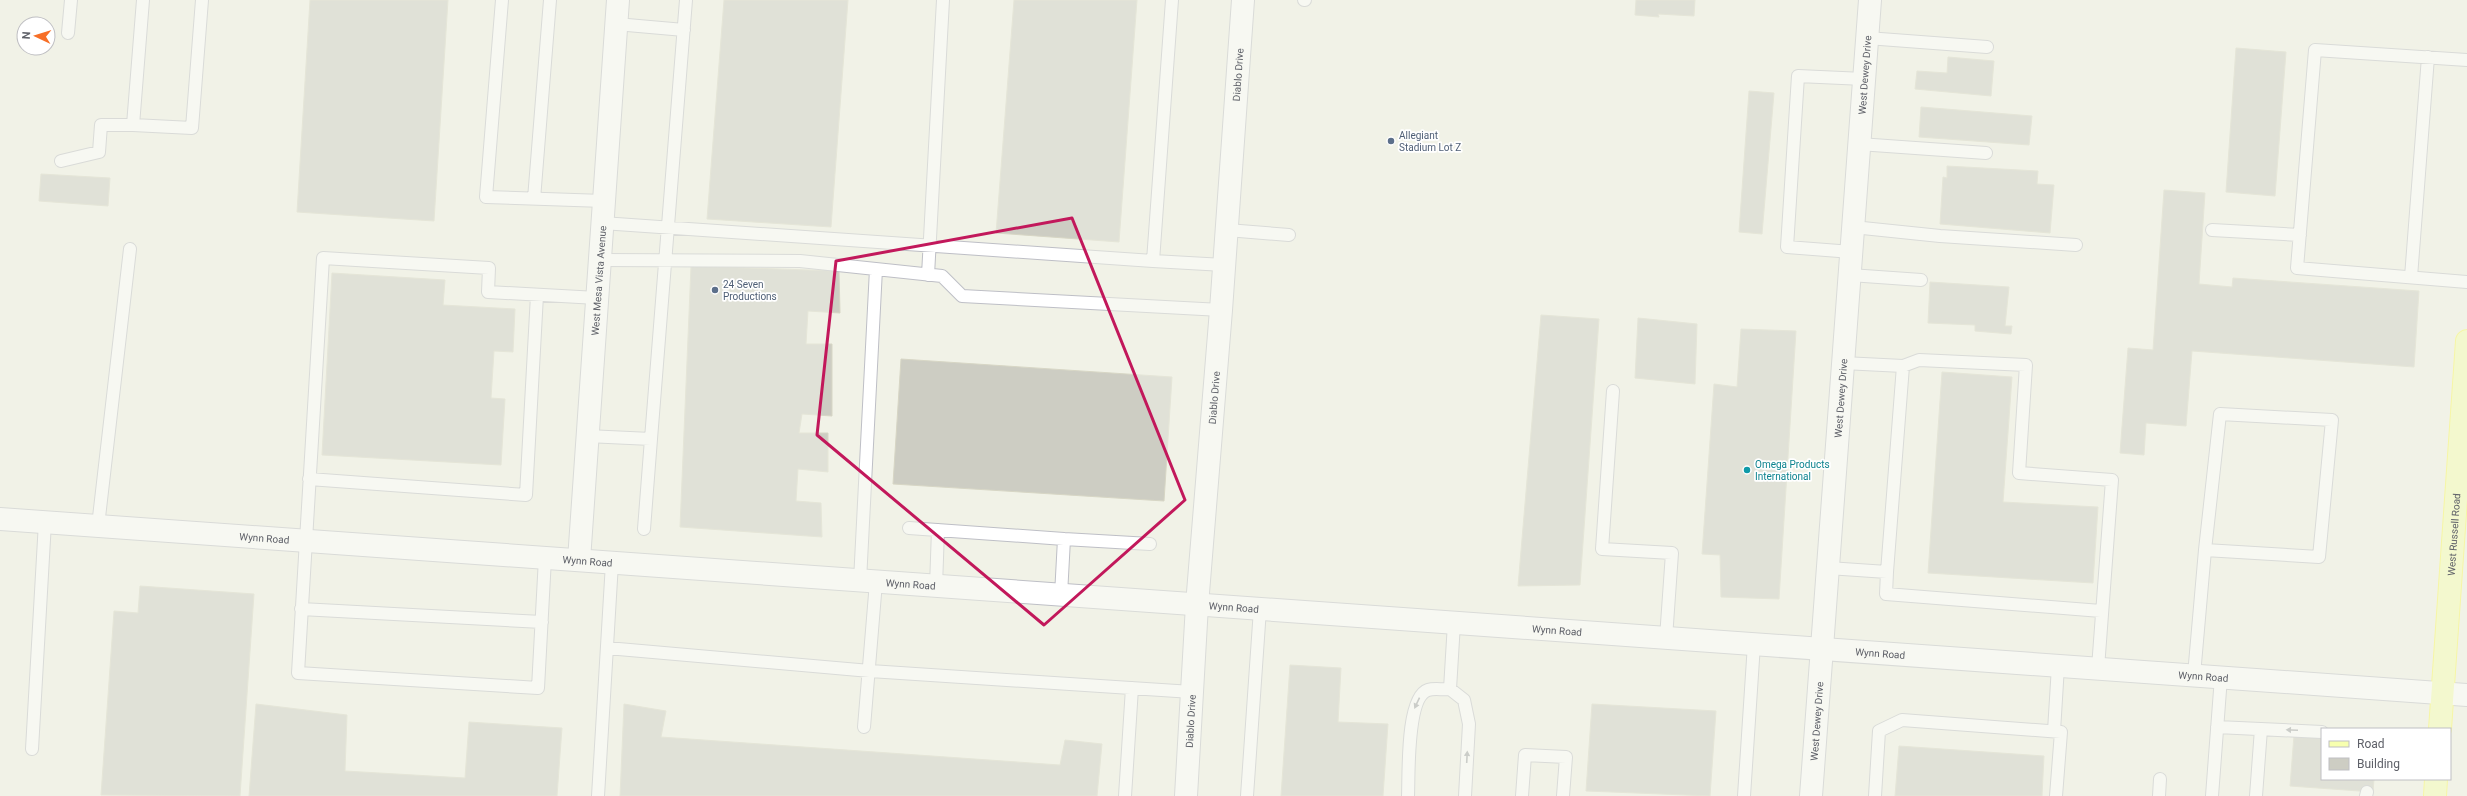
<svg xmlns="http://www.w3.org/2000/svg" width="2467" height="796" font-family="Roboto,sans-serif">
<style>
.building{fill:#cdcdc3;stroke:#d7d6c5}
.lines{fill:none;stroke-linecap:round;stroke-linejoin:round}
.service-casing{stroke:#bebfc6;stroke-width:14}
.minor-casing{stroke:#bebfc6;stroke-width:24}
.tertiary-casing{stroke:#bebfc6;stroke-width:24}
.primary-casing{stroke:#fdfa55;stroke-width:24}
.service{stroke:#fff;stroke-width:12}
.minor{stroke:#fff;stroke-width:22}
.tertiary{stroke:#fff;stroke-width:22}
.primary{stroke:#f7ffaf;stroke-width:22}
.oneway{fill:#9ea0a4}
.marked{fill:none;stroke:#c2185b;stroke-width:3;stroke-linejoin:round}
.service-dot{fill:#5c6f8a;stroke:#fff;stroke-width:1.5}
.culture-dot{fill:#0f9aa8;stroke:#fff;stroke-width:1.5}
.labels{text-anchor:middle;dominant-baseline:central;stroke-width:3.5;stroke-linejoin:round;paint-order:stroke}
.street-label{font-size:10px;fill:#5e6068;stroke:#fff}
.service-label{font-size:10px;fill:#4e5e75;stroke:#fff;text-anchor:start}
.culture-label{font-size:10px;fill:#0d838f;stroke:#fff;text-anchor:start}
</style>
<rect width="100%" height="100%" fill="#f1f2e7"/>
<path class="building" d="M 310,0 L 448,0 L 434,221 L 297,212 Z
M 724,0 L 848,0 L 831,227 L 707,219 Z
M 1014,0 L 1137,0 L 1119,242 L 996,233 Z
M 1636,0 L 1695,0 L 1694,16 L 1658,14 L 1659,17 L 1635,15 Z
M 2236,48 L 2286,52 L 2275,196 L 2226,192 Z
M 1948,57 L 1994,61 L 1991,96 L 1915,89 L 1917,71 L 1947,73 Z
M 1749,91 L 1774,93 L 1762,234 L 1739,232 Z
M 1921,107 L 2032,116 L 2029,145 L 1919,137 Z
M 1947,166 L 2038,171 L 2037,184 L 2054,185 L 2050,233 L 1940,224 L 1943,177 L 1947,178 Z
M 41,174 L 110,178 L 108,206 L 39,201 Z
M 2164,190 L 2205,193 L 2199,284 L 2232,287 L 2233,278 L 2419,291 L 2414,367 L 2192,351 L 2186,426 L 2146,423 L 2144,455 L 2120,453 L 2128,348 L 2153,350 Z
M 691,266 L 839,271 L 840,313 L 808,311 L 806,344 L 832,344 L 832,416 L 802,414 L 799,433 L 828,433 L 828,472 L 798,469 L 796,501 L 821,503 L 822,537 L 680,527 Z
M 332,273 L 445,280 L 443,305 L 515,309 L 513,352 L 494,351 L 491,398 L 505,399 L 501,465 L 322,455 Z
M 1930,282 L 2009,287 L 2005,326 L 2012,326 L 2011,334 L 1975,331 L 1975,325 L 1928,323 Z
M 1541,315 L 1599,319 L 1580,585 L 1518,586 Z
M 1638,318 L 1697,324 L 1695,384 L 1635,378 Z
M 1741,329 L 1796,331 L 1779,599 L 1721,597 L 1720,555 L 1702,554 L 1714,384 L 1737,387 Z
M 901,359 L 1172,377 L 1164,501 L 893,484 Z
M 1942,372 L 2012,377 L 2003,502 L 2098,507 L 2093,583 L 1928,573 Z
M 140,586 L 254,594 L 240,796 L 101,795 L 114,611 L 138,613 Z
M 1290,665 L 1341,668 L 1338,722 L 1388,724 L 1383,796 L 1281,796 Z
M 256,704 L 347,715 L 345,771 L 465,778 L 469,722 L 562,728 L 557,796 L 249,796 Z
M 624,704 L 666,711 L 661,737 L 1060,765 L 1065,740 L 1102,744 L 1097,796 L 620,796 Z
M 1592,704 L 1716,711 L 1710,796 L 1586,791 Z
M 2294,735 L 2322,737 L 2322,779 L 2374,779 L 2373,792 L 2290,786 Z
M 1899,746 L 2044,756 L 2042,796 L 1895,796 Z"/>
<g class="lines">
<g class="service-casing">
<path id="service" d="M 143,0 L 133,125 L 192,128 L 202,0
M 502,0 L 486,197 L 604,201
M 1172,0 L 1153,261 L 1224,265
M 1304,0 L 1305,0
M 616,24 L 684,30
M 68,33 L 71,0
M 1867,38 L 1987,47
M 2467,60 L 2315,50 L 2297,268 L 2467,282
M 1859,144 L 1986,153
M 61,161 L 99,152 L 101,125 L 133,125
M 534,199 L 550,0
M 602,223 L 1153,261
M 1853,227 L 1940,236 L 2076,245
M 1227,230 L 1289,235
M 2212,230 L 2300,235
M 1852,252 L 1787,247 L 1798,76 L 1864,79
M 600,260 L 800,261 L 942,276 L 962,296 L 1221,310
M 928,275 L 943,0
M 1850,275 L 1921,280
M 2411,277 L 2428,57
M 1903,366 L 1919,360 L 2026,365 L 2019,473 L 2112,480 L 2098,668
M 1613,391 L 1602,549 L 1672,553 L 1666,638
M 587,436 L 651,439 L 644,529
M 651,439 L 686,0
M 309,479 L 526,495 L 537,295
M 98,526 L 130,249
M 909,528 L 1064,539 L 1061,595
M 1064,539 L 1150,544
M 545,558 L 538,688 L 298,673 L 323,258 L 489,268 L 488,292 L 597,298
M 1828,568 L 1887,572 L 1903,366 L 1843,363
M 1887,572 L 1886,594 L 2101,611
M 860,581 L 876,269
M 936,586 L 938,530
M 301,609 L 542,622
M 607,648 L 870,671 L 1192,692
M 2194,675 L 2205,550 L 2319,557 L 2332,420 L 2220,414 L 2205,550
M 1450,689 L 1454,623
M 864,727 L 876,582
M 2217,727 L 2322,732
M 2054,731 L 2058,666
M 32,749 L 45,522
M 598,796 L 612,563
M 1125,796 L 1132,688
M 1247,796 L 1260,609
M 1408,796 C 1409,775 1406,697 1428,690 C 1434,688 1443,690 1450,689 L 1464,700 L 1469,724 L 1465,796
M 1522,796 L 1525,755 L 1566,757 L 1563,796
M 1744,796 L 1754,644
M 1875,796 L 1879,731 L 1902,720 L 2061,732 L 2056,796
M 2159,796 L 2160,779
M 2212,796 L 2221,677
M 2256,796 L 2261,729
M 2366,796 L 2367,792"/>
</g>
<g class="minor-casing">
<g id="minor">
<path id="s1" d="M 579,560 L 618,0"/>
<path id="s2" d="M 1186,796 L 1197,605"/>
<path id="s3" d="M 1811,796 L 1870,0"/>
</g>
</g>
<g class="tertiary-casing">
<g id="tertiary">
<path id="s4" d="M 0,519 L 2467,695"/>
<path id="s5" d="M 1197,605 L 1221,310 L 1243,0"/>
</g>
</g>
<g class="primary-casing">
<g id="primary">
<path id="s6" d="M 2440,729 L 2467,341"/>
<path d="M 2435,796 L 2436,779"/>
</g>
</g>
<use href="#service" class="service"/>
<use href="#minor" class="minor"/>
<use href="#tertiary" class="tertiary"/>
<use href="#primary" class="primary"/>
</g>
<defs><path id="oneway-solid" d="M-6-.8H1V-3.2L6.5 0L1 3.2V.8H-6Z"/></defs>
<g class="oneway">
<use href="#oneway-solid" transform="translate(1417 703) rotate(115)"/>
<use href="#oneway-solid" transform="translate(2292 730) rotate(-178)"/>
<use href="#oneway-solid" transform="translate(1467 757) rotate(-87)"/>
</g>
<path d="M0 0H2467V796H0ZM 1072,218 L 1185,500 L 1044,625 L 817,435 L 836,261 Z" fill="#f1f2e7" fill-opacity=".55" fill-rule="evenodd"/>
<path class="marked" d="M 1072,218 L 1185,500 L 1044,625 L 817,435 L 836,261 Z"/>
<g class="service-dot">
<circle cx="1391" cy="141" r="4"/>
<circle cx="715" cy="290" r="4"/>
</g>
<circle class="culture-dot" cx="1747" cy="470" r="4"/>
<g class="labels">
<g class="street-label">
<text stroke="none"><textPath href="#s5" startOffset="532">Diablo Drive</textPath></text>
<text stroke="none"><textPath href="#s3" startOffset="723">West Dewey Drive</textPath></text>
<text stroke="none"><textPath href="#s1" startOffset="280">West Mesa Vista Avenue</textPath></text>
<text stroke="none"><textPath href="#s5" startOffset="208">Diablo Drive</textPath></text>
<text stroke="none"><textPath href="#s3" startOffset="399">West Dewey Drive</textPath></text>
<text stroke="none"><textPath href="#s6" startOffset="195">West Russell Road</textPath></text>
<text stroke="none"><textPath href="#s4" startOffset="265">Wynn Road</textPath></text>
<text stroke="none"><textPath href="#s4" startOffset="589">Wynn Road</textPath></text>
<text stroke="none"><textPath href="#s4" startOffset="913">Wynn Road</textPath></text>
<text stroke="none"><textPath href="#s4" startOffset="1237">Wynn Road</textPath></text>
<text stroke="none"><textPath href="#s4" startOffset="1561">Wynn Road</textPath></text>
<text stroke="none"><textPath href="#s4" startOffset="1885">Wynn Road</textPath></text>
<text stroke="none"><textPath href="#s4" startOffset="2209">Wynn Road</textPath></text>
<text stroke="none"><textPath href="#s2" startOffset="75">Diablo Drive</textPath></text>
<text stroke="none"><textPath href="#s3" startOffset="75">West Dewey Drive</textPath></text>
</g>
<g class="service-label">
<text x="1399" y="135">Allegiant<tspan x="1399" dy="12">Stadium Lot Z</tspan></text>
<text x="723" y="284">24 Seven<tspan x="723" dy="12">Productions</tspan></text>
</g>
<g class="culture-label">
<text x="1755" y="464">Omega Products<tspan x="1755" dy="12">International</tspan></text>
</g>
</g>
<rect x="2321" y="728" width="130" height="52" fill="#ffffff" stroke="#bfbfc3"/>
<rect x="2329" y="741" width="20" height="6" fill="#f7ffaf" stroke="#bfbfc3"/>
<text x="2357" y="748" font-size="12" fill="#5e6068">Road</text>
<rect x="2329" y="758" width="20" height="12" fill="#cdcdc3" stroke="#bfbfc3"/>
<text x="2357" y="768" font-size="12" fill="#5e6068">Building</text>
<g transform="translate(36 36) rotate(274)"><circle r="19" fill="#ffffff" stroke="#bfbfc3"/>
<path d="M0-3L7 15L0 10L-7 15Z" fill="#f76f27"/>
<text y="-6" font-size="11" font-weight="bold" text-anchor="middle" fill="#5e6068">N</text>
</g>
</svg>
